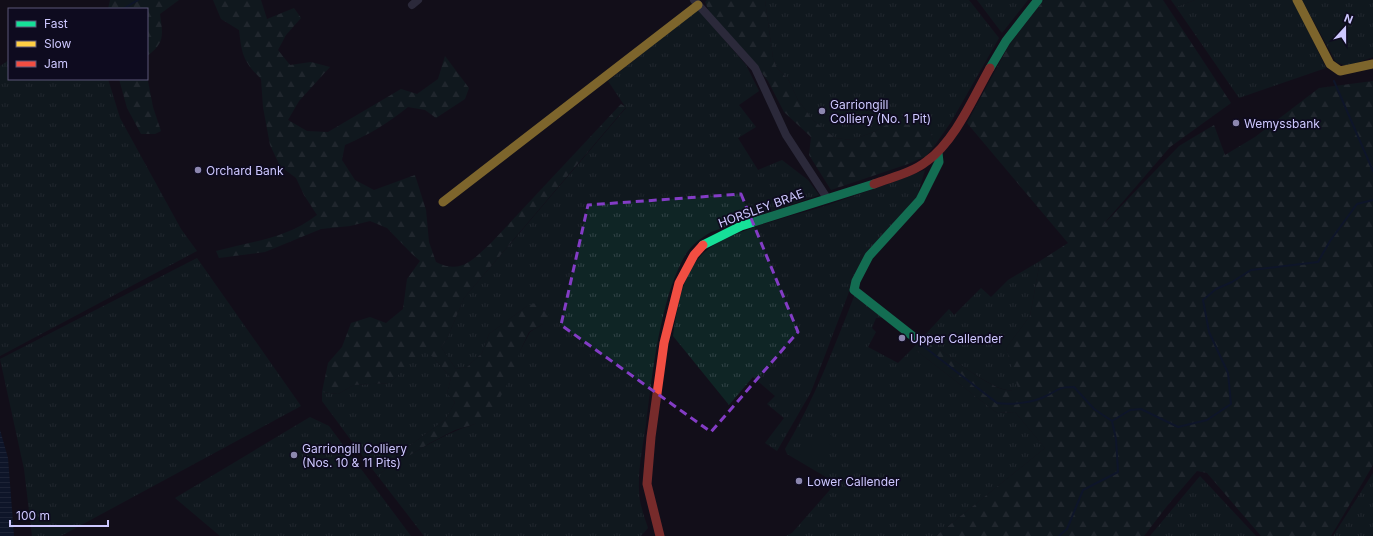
<svg xmlns="http://www.w3.org/2000/svg" width="1373" height="536" font-family="Inter,sans-serif">
<style>
.grass{fill:url(#grass-tufts)}
.forest{fill:url(#forest-firs)}
.garden{fill:#0f2525}
.water{fill:url(#water-rules)}
.lines{fill:none;stroke-linecap:round;stroke-linejoin:round}
.stream{stroke:#091d3d;stroke-width:2}
.street{stroke:#4a4a63;stroke-width:8}
.fast{stroke:#16e098;stroke-width:9}
.slow{stroke:#ffcf43;stroke-width:9}
.jam{stroke:#f24e42;stroke-width:9}
.marked{fill:none;stroke:#833cc5;stroke-width:3;stroke-dasharray:8 5;stroke-linejoin:round}
.poi-dot{fill:#8c87af;stroke:#0e0b1f;stroke-width:1.5}
.labels{text-anchor:middle;dominant-baseline:central;stroke-width:3.5;stroke-linejoin:round;paint-order:stroke}
.poi-label{font-size:12px;fill:#cec8ff;stroke:#0e0b1f;text-anchor:start}
.street-label{font-size:12px;fill:#cec8ff;stroke:#0e0b1f}
</style>
<defs>
<pattern id="grass-tufts" width="24" height="20" patternUnits="userSpaceOnUse"><rect width="24" height="20" fill="#0f2525"/><path d="M3 7l-1-3M5 7V3M7 7l1-3M15 17l-1-3M17 17v-4M19 17l1-3" fill="none" stroke="#314346"/></pattern>
<pattern id="forest-firs" width="22" height="20" patternUnits="userSpaceOnUse"><rect width="22" height="20" fill="#0f2525"/><path d="M5 1l3.5 6h-7zM16 11l3.5 6h-7z" fill="#314346"/></pattern>
<pattern id="water-rules" width="6" height="5" patternUnits="userSpaceOnUse"><rect width="6" height="5" fill="#091d3d"/><path d="M0 2.5h6" fill="none" stroke="#2c3c5a"/></pattern>
</defs>
<rect width="100%" height="100%" fill="#120f1a"/>
<path class="grass" d="M 765,0 L 969,0 L 999,38 L 951,122 L 935,145 L 928,126 L 901,116 L 876,131 L 852,140 L 835,138 L 813,120 L 798,100 L 788,79 L 777,68 L 773,58 Z
M 977,0 L 1028,0 L 1002,33 Z
M 1195,0 L 1293,0 L 1326,68 L 1239,98 L 1176,7 Z
M 1302,0 L 1373,0 L 1373,57 L 1347,66 L 1336,62 Z
M 698,9 L 746,65 L 759,91 L 739,105 L 756,127 L 738,138 L 758,170 L 782,160 L 808,180 L 819,195 L 711,232 C 699,239 690,246 683,259 C 660,302 652,375 646,424 C 643,446 638,468 639,490 C 639,503 644,516 648,528 L 641,536 L 424,536 L 377,475 C 409,456 439,435 475,424 L 520,351 L 530,332 L 543,324 L 527,306 L 489,334 L 482,353 L 467,367 L 456,369 L 441,347 L 447,339 L 464,298 L 626,108 L 608,81 Z
M 9,60 L 9,79 L 108,79 L 120,118 L 181,229 L 197,251 L 0,356 L 0,66 Z
M 925,170 L 917,197 L 849,292 L 811,392 L 777,451 L 765,443 L 784,418 L 767,404 L 775,396 L 753,377 L 729,405 L 673,336 C 677,309 681,280 698,259 C 718,232 795,216 828,205 C 860,194 893,182 925,170 Z
M 197,258 L 301,406 L 61,536 L 32,536 L 24,469 L 0,359 Z
M 1040,261 L 1030,316 L 1006,348 L 1019,388 C 1014,390 1011,391 1007,390 C 987,387 941,350 923,337 L 949,309 L 954,315 L 981,288 L 991,297 L 1008,280 Z
M 855,294 L 884,318 L 876,318 L 872,328 L 876,332 L 868,347 L 898,363 L 913,348 L 997,413 L 1015,412 L 1045,448 L 936,536 L 786,536 L 792,533 L 836,483 L 787,454 L 785,449 C 814,400 834,348 855,294 Z
M 422,350 L 433,357 L 451,378 L 447,393 L 455,402 L 446,419 L 397,455 L 383,460 L 373,470 L 322,401 L 322,392 L 338,394 L 354,385 L 390,383 Z
M 310,417 L 329,426 L 411,536 L 220,536 L 175,498 Z
M 1373,473 L 1373,536 L 1333,536 Z
M 1200,476 L 1256,536 L 1150,536 Z"/>
<path class="forest" d="M 110,0 L 179,0 L 160,14 C 163,35 165,43 147,56 L 147,9 L 108,9 Z
M 213,0 L 261,0 L 267,19 L 294,8 L 301,18 L 286,35 L 278,50 L 290,65 L 311,62 L 330,67 L 299,101 L 288,120 L 307,131 L 328,132 L 401,89 L 417,94 L 438,79 L 445,56 L 469,88 L 465,99 L 436,118 L 425,110 L 408,107 C 387,124 370,134 345,145 L 342,160 L 355,180 L 374,190 L 415,175 L 426,210 L 429,242 L 436,262 C 462,275 473,259 491,243 L 621,104 L 626,107 L 464,298 L 447,339 L 441,347 L 456,369 L 467,367 L 482,353 L 489,334 L 527,306 L 542,301 L 549,313 L 543,324 L 529,332 L 520,351 L 512,375 L 494,409 L 475,424 L 455,430 L 430,443 L 377,475 L 373,470 L 383,460 L 397,455 L 446,419 L 455,402 L 447,393 L 451,378 L 433,357 L 422,351 L 390,383 L 354,385 L 338,394 L 322,392 L 328,363 L 342,347 L 351,323 L 370,317 L 386,323 L 403,309 L 407,279 L 420,261 L 411,253 L 387,228 L 370,221 L 350,226 L 321,229 L 265,252 L 219,258 L 216,251 C 252,241 286,239 317,215 L 304,195 L 296,178 L 280,166 L 270,145 L 263,107 L 261,79 C 243,61 242,55 239,30 L 221,19 Z
M 707,0 L 765,0 L 773,58 L 777,68 L 788,79 L 798,100 L 813,120 L 835,138 L 852,140 L 876,131 L 901,116 L 915,112 L 928,126 L 935,145 L 926,156 L 908,164 L 831,190 L 809,155 L 811,137 L 784,112 L 768,81 L 745,51 L 711,16 L 705,2 Z
M 1044,0 L 1163,0 L 1231,103 L 1170,147 L 1101,227 L 1179,146 L 1214,125 L 1225,155 L 1255,137 L 1319,88 L 1373,81 L 1373,465 L 1331,536 L 1261,536 L 1207,473 L 1197,471 L 1167,506 L 1144,536 L 936,536 L 1045,448 L 1015,412 L 997,413 L 913,348 L 923,337 C 941,350 987,387 1006,390 C 1011,391 1014,390 1018,388 L 1006,348 L 1030,316 L 1040,261 L 1068,243 L 967,123 L 1009,45 Z
M 1171,0 L 1195,0 L 1176,7 Z
M 147,76 L 153,107 L 161,131 L 155,134 L 141,134 L 127,108 L 119,79 L 147,79 Z"/>
<path class="garden" d="M 818,427 L 833,436 L 815,466 L 800,457 Z"/>
<path class="water" d="M 0,430 L 8,458 L 14,536 L 0,536 Z"/>
<g class="lines">
<path class="stream" d="M 123,9 L 138,0
M 1334,81 L 1373,171
M 918,342 L 997,403 C 1010,405 1033,403 1046,396 C 1059,390 1057,387 1074,387 L 1094,409 L 1112,421
M 1059,536 L 1067,529 L 1083,490 L 1118,472 L 1116,439 L 1112,421 L 1130,410 L 1141,409 L 1178,427 L 1207,420 L 1231,404 L 1228,373 L 1209,332 L 1203,300 L 1216,289 L 1232,282 L 1251,270 L 1318,262 L 1330,241 L 1357,204 L 1373,200"/>
<path class="street" d="M 694,0 L 755,68 L 786,135 L 827,198
M 412,5 L 418,0"/>
<path class="fast" d="M 990,68 L 1006,41 L 1038,0
M 703,245 L 741,226 L 874,184
M 915,338 L 854,290 L 856,281 L 869,256 L 920,200 L 939,162 L 938,153"/>
<path class="slow" d="M 1297,0 L 1330,64 L 1340,71 L 1373,64
M 443,202 L 698,5"/>
<path class="jam" d="M 874,184 C 892,177 912,173 927,161 C 955,141 973,98 990,68
M 660,536 L 647,484 L 651,437 L 664,343 L 679,283 L 694,255 L 703,245"/>
</g>
<path d="M0 0H1373V536H0ZM 741,194 L 798,332 L 711,432 L 561,325 L 588,205 Z" fill="#120f1a" fill-opacity=".55" fill-rule="evenodd"/>
<path class="marked" d="M 741,194 L 798,332 L 711,432 L 561,325 L 588,205 Z"/>
<g class="poi-dot">
<circle cx="822" cy="111" r="4"/>
<circle cx="1236" cy="123" r="4"/>
<circle cx="198" cy="170" r="4"/>
<circle cx="902" cy="338" r="4"/>
<circle cx="294" cy="455" r="4"/>
<circle cx="799" cy="481" r="4"/>
</g>
<g class="labels">
<g class="poi-label">
<text x="830" y="104">Garriongill<tspan x="830" dy="14">Colliery (No. 1 Pit)</tspan></text>
<text x="1244" y="123">Wemyssbank</text>
<text x="206" y="170">Orchard Bank</text>
<text x="910" y="338">Upper Callender</text>
<text x="302" y="448">Garriongill Colliery<tspan x="302" dy="14">(Nos. 10 &amp; 11 Pits)</tspan></text>
<text x="807" y="481">Lower Callender</text>
</g>
<g class="street-label">
<text transform="translate(761 208) rotate(-20)">HORSLEY BRAE</text>
</g>
</g>
<rect x="8" y="8" width="140" height="72" fill="#0e0b1f" stroke="#5b5779"/>
<rect x="16" y="21" width="20" height="6" fill="#16e098" stroke="#5b5779"/>
<text x="44" y="28" font-size="12" fill="#cec8ff">Fast</text>
<rect x="16" y="41" width="20" height="6" fill="#ffcf43" stroke="#5b5779"/>
<text x="44" y="48" font-size="12" fill="#cec8ff">Slow</text>
<rect x="16" y="61" width="20" height="6" fill="#f24e42" stroke="#5b5779"/>
<text x="44" y="68" font-size="12" fill="#cec8ff">Jam</text>
<g transform="translate(1345 28) rotate(21)" stroke="#0e0b1f" stroke-width="3" paint-order="stroke">
<path d="M0-3L7 15L0 10L-7 15Z" fill="#cec8ff"/>
<text y="-6" font-size="11" font-weight="bold" text-anchor="middle" fill="#cec8ff">N</text>
</g>
<path d="M10 520v6h98v-6" fill="none" stroke="#cec8ff" stroke-width="2"/>
<text x="16" y="520" font-size="12" fill="#cec8ff" stroke="#0e0b1f" stroke-width="3" paint-order="stroke">100 m</text>
</svg>
